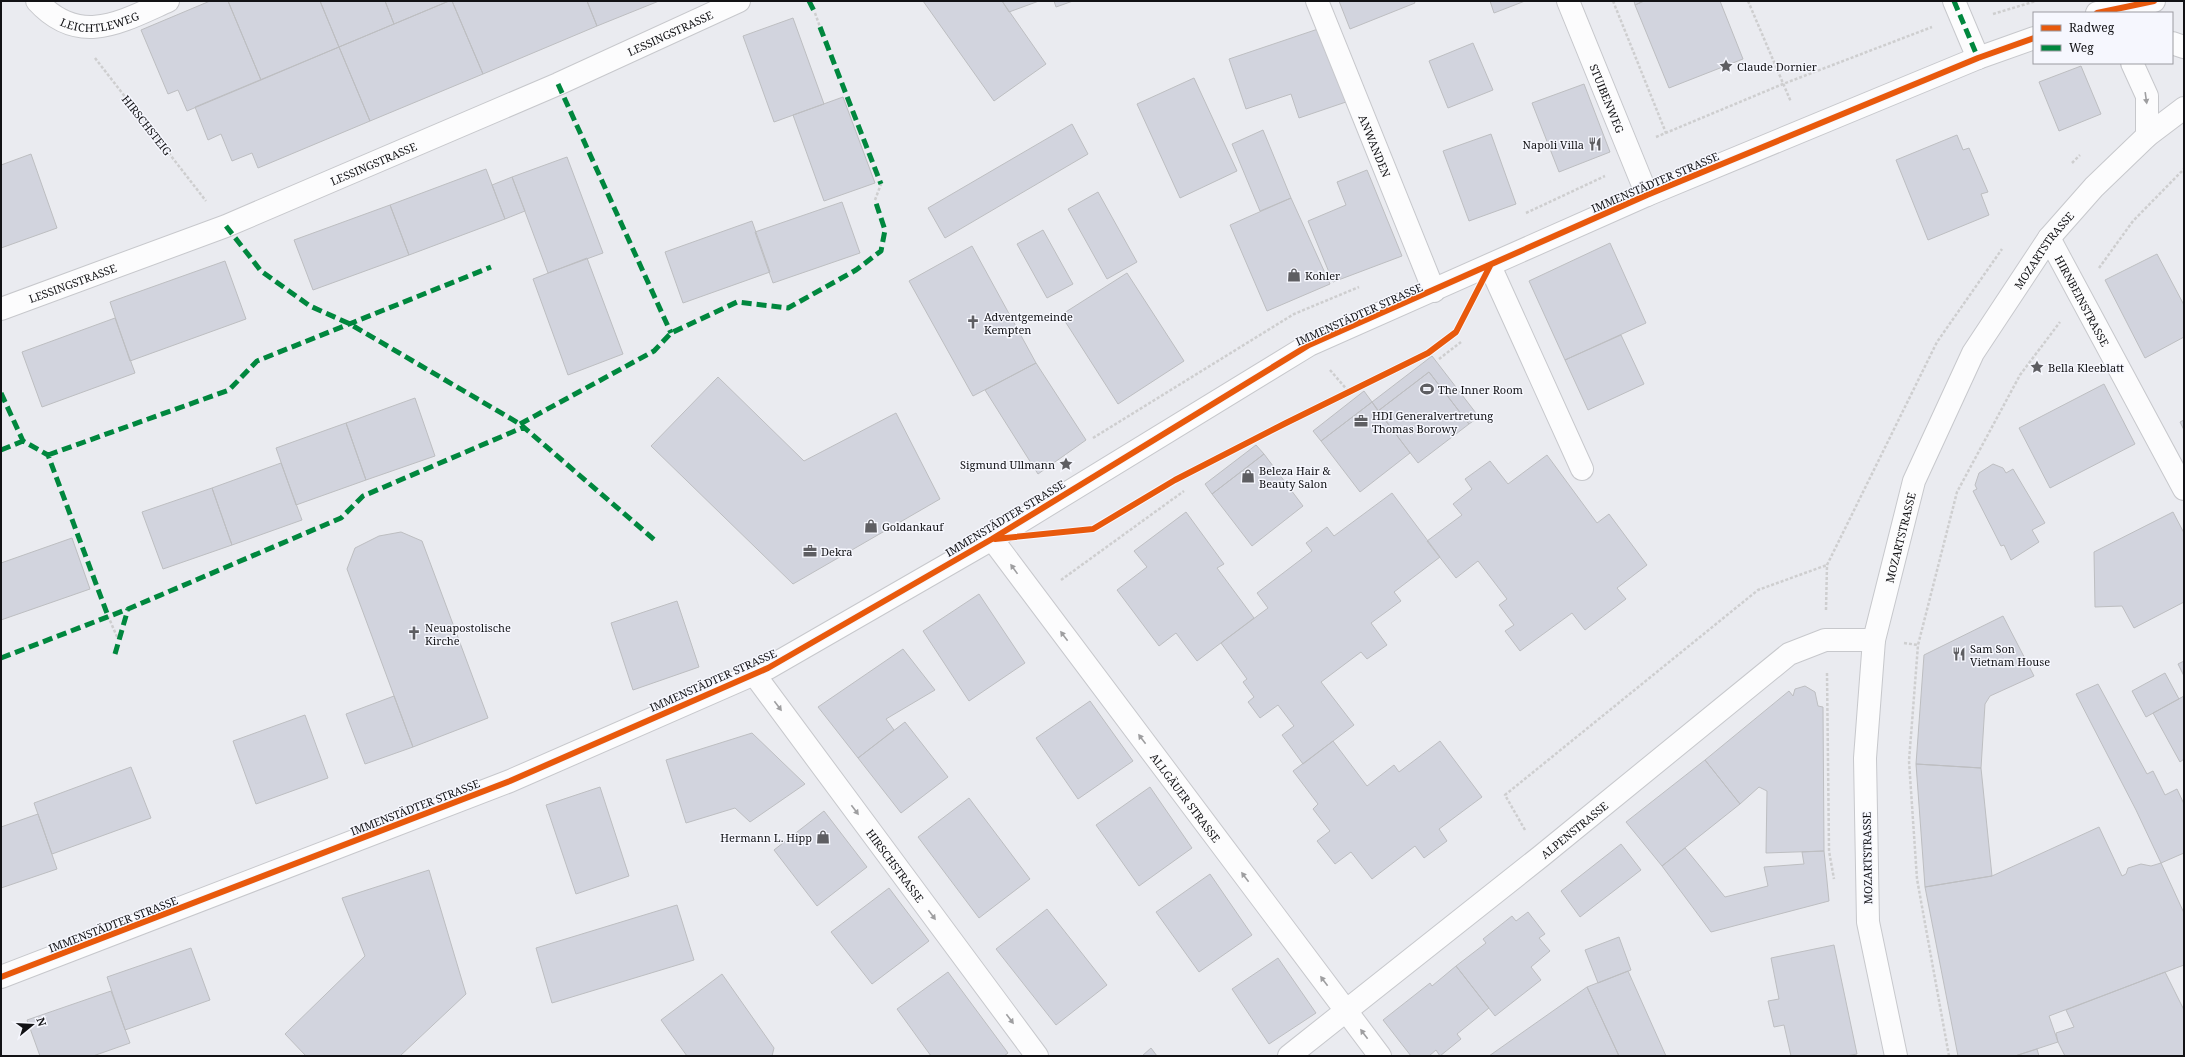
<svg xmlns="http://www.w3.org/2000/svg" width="2185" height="1057" font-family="'Noto Serif',serif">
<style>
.building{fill:#d2d4de;stroke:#bdbec1}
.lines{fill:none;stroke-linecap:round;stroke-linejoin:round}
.minor-casing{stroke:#c7c8cc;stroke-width:24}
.path{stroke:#cececf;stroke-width:2.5;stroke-dasharray:3 2;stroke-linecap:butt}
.minor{stroke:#fcfcfd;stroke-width:22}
.quiet{stroke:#00873e;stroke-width:5;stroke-dasharray:10 5;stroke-linecap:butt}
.cycleway-casing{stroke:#f6f7fe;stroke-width:8}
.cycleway{stroke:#e8590c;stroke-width:6}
.oneway{fill:#9e9ea0}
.labels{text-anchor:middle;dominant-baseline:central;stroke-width:3;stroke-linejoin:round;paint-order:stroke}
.street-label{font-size:11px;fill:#121215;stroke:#f6f7fe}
.poi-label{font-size:11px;fill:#121215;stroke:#f6f7fe;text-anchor:start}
</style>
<rect width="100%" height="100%" fill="#eaebf0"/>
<path class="building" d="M 210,1 L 228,1 L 261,80 L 187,111 L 178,90 L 168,94 L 141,30 Z
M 228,1 L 320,1 L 339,47 L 261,80 Z
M 320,1 L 385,1 L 394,24 L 339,47 Z
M 385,1 L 449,1 L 394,24 Z
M 449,1 L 452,1 L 483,74 L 370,121 L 339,47 Z
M 452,1 L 587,1 L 597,26 L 483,74 Z
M 587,1 L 659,1 L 597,26 Z
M 923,1 L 1002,1 L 1046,64 L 994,101 Z
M 1002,1 L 1039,1 L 1009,12 Z
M 1054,1 L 1073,1 L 1056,7 Z
M 1339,1 L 1414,1 L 1415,3 L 1350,29 Z
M 1490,1 L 1525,1 L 1494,13 Z
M 1634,1 L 1644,1 L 1635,5 Z
M 1644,1 L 1720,1 L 1743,59 L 1669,88 L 1635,5 Z
M 793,18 L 824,104 L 774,122 L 743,36 Z
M 1321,28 L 1346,102 L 1299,118 L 1291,94 L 1246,109 L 1229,59 Z
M 1473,43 L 1493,90 L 1448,108 L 1429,61 Z
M 339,47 L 370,121 L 258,168 L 252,153 L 232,161 L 221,134 L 208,140 L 195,107 Z
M 2081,66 L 2101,114 L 2059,131 L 2039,82 Z
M 1194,78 L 1237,171 L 1180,198 L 1137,104 Z
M 1584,84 L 1610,152 L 1559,172 L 1532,103 Z
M 843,97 L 875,183 L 824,201 L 793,115 Z
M 1072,124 L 1088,154 L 945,238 L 928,208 Z
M 1263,130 L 1291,198 L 1260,211 L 1232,144 Z
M 1491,134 L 1516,204 L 1469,221 L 1443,151 Z
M 1957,135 L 1963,150 L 1969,148 L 1988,192 L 1981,194 L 1989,215 L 1928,240 L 1896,160 Z
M 31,154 L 57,228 L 1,248 L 1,165 Z
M 567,157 L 603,253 L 548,273 L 512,177 Z
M 486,169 L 505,219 L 409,255 L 390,205 Z
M 1367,170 L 1402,256 L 1333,282 L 1308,221 L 1346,205 L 1337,182 Z
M 512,177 L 525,211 L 505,219 L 492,185 Z
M 1098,192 L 1137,262 L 1107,279 L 1068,209 Z
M 1291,198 L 1330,284 L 1267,311 L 1230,225 Z
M 842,202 L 860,253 L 773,283 L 755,232 Z
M 390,205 L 409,255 L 313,290 L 294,240 Z
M 752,221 L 770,272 L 683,303 L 665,252 Z
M 1043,230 L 1073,284 L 1047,298 L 1017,244 Z
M 1610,243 L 1646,323 L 1565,360 L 1529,281 Z
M 972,246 L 1036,363 L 973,396 L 909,281 Z
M 2157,254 L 2184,305 L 2184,337 L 2145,358 L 2105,280 Z
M 587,258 L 623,354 L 568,375 L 533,279 Z
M 225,261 L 246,319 L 130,361 L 110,302 Z
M 1127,273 L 1184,361 L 1118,404 L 1061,315 Z
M 115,318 L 135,373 L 42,407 L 22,352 Z
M 1621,335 L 1644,384 L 1588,410 L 1565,360 Z
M 1432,356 L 1479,417 L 1469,424 L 1429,372 L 1378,411 L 1372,402 Z
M 1036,363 L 1086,440 L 1038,474 L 985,390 Z
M 1429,372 L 1469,424 L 1418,463 L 1378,411 Z
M 718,377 L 804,461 L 896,413 L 940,499 L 793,584 L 651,446 Z
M 2104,384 L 2135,444 L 2050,488 L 2019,428 Z
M 1364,391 L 1372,402 L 1321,441 L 1313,431 Z
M 415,398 L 435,456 L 366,480 L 346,423 Z
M 1372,402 L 1410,453 L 1360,492 L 1321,441 Z
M 2184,420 L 2184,430 L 2180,422 Z
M 346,423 L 366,480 L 296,505 L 276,448 Z
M 1256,445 L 1264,454 L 1212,494 L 1205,484 Z
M 1264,454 L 1303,506 L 1252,546 L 1212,494 Z
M 1547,455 L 1597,523 L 1609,514 L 1647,565 L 1617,588 L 1626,599 L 1585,630 L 1572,613 L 1520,651 L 1505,631 L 1514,625 L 1499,605 L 1507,599 L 1478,561 L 1456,578 L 1427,541 L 1462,515 L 1453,504 L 1472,489 L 1465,479 L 1490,461 L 1508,484 Z
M 281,463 L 302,520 L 232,545 L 212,488 Z
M 1993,464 L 2003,468 L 2006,473 L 2013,469 L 2045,523 L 2032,530 L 2039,542 L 2011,560 L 2004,545 L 2001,546 L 1973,491 L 1977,489 L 1975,485 L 1979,473 Z
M 212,488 L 232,545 L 163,569 L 142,512 Z
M 1392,493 L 1440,557 L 1394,592 L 1401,601 L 1371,623 L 1387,645 L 1367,659 L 1361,652 L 1321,682 L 1354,725 L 1303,764 L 1282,735 L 1294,726 L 1278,705 L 1260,718 L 1248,702 L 1254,697 L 1243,682 L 1247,679 L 1221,643 L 1268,608 L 1257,593 L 1312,551 L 1306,543 L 1327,527 L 1334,536 Z
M 1186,512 L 1224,564 L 1217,568 L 1254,618 L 1197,661 L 1176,633 L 1159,646 L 1117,590 L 1147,567 L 1134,551 Z
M 2173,512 L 2184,533 L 2184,602 L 2134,628 L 2122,606 L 2095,607 L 2094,552 Z
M 401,532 L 422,541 L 488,718 L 413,747 L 347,569 L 355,548 L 379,536 Z
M 72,538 L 90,589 L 1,620 L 1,563 Z
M 979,594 L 1025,663 L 969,701 L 923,631 Z
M 677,601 L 699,667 L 633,690 L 611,623 Z
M 2003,616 L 2034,676 L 1990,696 L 1985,704 L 1981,768 L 1916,764 L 1924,655 Z
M 903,649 L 935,690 L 886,719 L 894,730 L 858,758 L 818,707 Z
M 2184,661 L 2184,676 L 2178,664 Z
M 2165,673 L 2179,699 L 2146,717 L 2132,691 Z
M 2098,684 L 2147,774 L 2153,771 L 2165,795 L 2177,789 L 2184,804 L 2184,853 L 2161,863 L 2136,810 L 2076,694 Z
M 1805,686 L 1815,692 L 1818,706 L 1823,707 L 1824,851 L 1766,853 L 1767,791 L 1759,787 L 1740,804 L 1705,760 L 1789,691 L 1793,696 L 1795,689 Z
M 394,696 L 413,747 L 365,764 L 346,714 Z
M 2184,696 L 2184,759 L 2180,762 L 2153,713 Z
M 1090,701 L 1133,761 L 1078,799 L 1036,738 Z
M 305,715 L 328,778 L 256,804 L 233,741 Z
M 905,722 L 948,777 L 901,813 L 858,758 Z
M 752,733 L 805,784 L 750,822 L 735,808 L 686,823 L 666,760 Z
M 1333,741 L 1367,786 L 1394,765 L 1399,772 L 1440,741 L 1482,797 L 1439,829 L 1447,841 L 1424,858 L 1415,846 L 1372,879 L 1351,852 L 1335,864 L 1317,841 L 1330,831 L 1313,809 L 1318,804 L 1293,771 Z
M 1705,760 L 1740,804 L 1662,866 L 1626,822 Z
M 1916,764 L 1981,768 L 1992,876 L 1925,887 Z
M 131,767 L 151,818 L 52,854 L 34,803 Z
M 600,787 L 629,876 L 576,894 L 546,805 Z
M 1150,787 L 1192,848 L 1139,886 L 1096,825 Z
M 969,798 L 1030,879 L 979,918 L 918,837 Z
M 824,811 L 867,867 L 817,906 L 774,850 Z
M 38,814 L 57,869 L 1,888 L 1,827 Z
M 2099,827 L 2122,876 L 2126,874 L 2128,868 L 2141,864 L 2151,866 L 2161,863 L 2184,913 L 2184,965 L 2049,1016 L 2058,1042 L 2015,1056 L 1958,1056 L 1925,887 L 1992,876 Z
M 1621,844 L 1641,870 L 1580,917 L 1561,891 Z
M 1685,848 L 1725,897 L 1768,886 L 1764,867 L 1804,864 L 1802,852 L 1824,851 L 1829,901 L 1711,932 L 1662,866 Z
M 429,870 L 466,994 L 400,1056 L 306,1056 L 285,1034 L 365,956 L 342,898 Z
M 1210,874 L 1252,935 L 1199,972 L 1156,912 Z
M 889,888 L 929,941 L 872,984 L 831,932 Z
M 677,905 L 694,960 L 552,1003 L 536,948 Z
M 1047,909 L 1107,985 L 1056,1025 L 996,949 Z
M 1528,912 L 1545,934 L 1539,938 L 1550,951 L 1531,967 L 1541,980 L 1495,1016 L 1456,966 L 1486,943 L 1483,939 L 1512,916 L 1516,921 Z
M 1619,937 L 1631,970 L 1598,983 L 1585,950 Z
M 1834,945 L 1857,1054 L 1846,1056 L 1791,1056 L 1784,1025 L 1774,1027 L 1768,1001 L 1779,999 L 1771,958 Z
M 191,948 L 210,1000 L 125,1030 L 107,977 Z
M 1278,958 L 1316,1013 L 1269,1044 L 1232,989 Z
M 1456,966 L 1489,1008 L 1457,1034 L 1461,1039 L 1440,1056 L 1436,1050 L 1429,1056 L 1411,1056 L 1383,1020 L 1430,983 L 1432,986 Z
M 1628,971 L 1666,1056 L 1619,1056 L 1587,987 Z
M 948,972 L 1008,1053 L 1004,1056 L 931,1056 L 897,1009 Z
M 2165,972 L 2184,1010 L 2184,1056 L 2065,1056 L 2058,1042 L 2056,1033 L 2074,1027 L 2066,1010 Z
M 722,974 L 774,1048 L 772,1056 L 687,1056 L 661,1020 Z
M 1587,987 L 1619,1056 L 1489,1056 Z
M 111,991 L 130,1043 L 93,1056 L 40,1056 L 27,1020 Z
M 1151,1048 L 1157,1056 L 1142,1056 Z
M 2037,1049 L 2039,1056 L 2015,1056 Z"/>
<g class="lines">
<g class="minor-casing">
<g id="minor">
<path id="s1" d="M 37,1 C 79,47 121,22 168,1"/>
<path id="s2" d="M 1317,1 L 1434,291"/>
<path id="s3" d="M 1568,1 L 1647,195"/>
<path d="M 1954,1 L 1978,58"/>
<path d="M 2097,13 L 2154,1"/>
<path d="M 2172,43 L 2184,47"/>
<path d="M 2132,63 L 2147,96 L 2147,136"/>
<path id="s4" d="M 2049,238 L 2184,489"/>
<path d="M 1490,266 L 1582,469"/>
<path id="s5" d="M 1,309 L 226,226 L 558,84 L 739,1"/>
<path id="s6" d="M 992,539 L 1380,1056"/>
<path id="s7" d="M 754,674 L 1037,1056"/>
<path d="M 1,977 L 510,781 L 768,668 L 992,539 L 1309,345 L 1647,195 L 1978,58 L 2034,38"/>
<path id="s8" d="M 1289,1056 L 1540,857 L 1789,654 L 1825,640 L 1874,640"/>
<path id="s9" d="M 1896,1056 L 1868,922 L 1865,758 L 1874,640 L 1914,481 L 1973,353 L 2049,238 L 2094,187 L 2147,136 L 2184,108"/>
</g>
</g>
<path class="path" d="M 1613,1 L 1666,133
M 1748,1 L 1791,102
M 815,13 L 820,27
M 1993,14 L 2036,1
M 95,58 L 206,201
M 1656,137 L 1783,84 L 1932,27
M 2072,163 L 2080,155
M 875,200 L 881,184
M 1526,213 L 1605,176
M 2099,268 L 2133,221 L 2184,169
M 1439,359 L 1461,342
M 1330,370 L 1349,392
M 1093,438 L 1294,314 L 1359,287
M 1061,580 L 1184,491
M 1826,610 L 1827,565 L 1937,342 L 2002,249
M 108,616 L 118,639
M 1904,643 L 1918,645
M 1827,673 L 1829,851 L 1834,879
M 1525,830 L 1505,795 L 1758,590 L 1827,565
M 1949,1056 L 1917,879 L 1909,761 L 1918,645 L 1957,492 L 2020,375 L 2060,322"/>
<use href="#minor" class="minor"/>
<path class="quiet" d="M 809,1 L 815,13
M 1954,1 L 1978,58
M 820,27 L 881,184
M 558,84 L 671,333
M 226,226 L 261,271 L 310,306 L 350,324 L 520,424 L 657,542
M 1,393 L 23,441 L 48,455 L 108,616
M 520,424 L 654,351 L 671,333 L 737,302 L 788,308 L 856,270 L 881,251 L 885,230 L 875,200
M 1,450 L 23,441
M 48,455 L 229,390 L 257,361 L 491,267
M 115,654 L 128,609
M 1,658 L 128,609 L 341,518 L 363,496 L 524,427"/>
<g class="cycleway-casing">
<path id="cycleway" d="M 2097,13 L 2154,1
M 995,539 L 1093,529 L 1175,480 L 1286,423 L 1428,353 L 1456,332 L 1490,266
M 1,977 L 510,781 L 768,668 L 992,539 L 1309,345 L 1647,195 L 1978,58 L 2034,38"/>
</g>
<use href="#cycleway" class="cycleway"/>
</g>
<defs><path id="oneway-solid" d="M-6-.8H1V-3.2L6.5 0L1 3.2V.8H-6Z"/></defs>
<g class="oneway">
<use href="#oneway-solid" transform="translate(2146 98) rotate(82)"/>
<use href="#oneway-solid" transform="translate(1014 569) rotate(-126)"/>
<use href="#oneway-solid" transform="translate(1064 636) rotate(-127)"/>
<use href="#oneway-solid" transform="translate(778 706) rotate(53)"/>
<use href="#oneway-solid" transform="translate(1142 739) rotate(-127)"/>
<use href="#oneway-solid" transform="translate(855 810) rotate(53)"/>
<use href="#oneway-solid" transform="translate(1245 877) rotate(-127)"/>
<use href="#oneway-solid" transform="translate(932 915) rotate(53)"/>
<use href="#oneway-solid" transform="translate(1324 981) rotate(-127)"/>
<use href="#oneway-solid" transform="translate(1010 1019) rotate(53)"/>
<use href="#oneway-solid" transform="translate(1364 1034) rotate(-127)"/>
</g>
<defs>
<g id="sight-bare" transform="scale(1.08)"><path d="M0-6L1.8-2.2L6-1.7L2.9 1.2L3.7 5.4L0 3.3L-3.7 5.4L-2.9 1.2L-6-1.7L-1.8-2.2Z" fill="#5e5e62" stroke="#f6f7fe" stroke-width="2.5" paint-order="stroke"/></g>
<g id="restaurant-bare" transform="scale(1.08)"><path d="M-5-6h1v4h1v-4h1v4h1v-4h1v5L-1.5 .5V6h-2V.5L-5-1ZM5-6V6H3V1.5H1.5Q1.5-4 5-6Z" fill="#5e5e62" stroke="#f6f7fe" stroke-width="2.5" paint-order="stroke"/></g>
<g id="shop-bare" transform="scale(1.08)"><path d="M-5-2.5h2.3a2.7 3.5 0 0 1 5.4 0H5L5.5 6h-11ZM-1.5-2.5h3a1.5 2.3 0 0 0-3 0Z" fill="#5e5e62" stroke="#f6f7fe" stroke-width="2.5" paint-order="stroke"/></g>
<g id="church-bare" transform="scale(1.08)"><path d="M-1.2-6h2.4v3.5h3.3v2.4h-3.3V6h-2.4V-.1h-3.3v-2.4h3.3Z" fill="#5e5e62" stroke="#f6f7fe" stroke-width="2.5" paint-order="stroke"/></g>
<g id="stadium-bare" transform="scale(1.08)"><path d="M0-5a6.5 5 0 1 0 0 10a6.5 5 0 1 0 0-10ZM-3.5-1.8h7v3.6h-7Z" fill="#5e5e62" stroke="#f6f7fe" stroke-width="2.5" paint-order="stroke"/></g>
<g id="office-bare" transform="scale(1.08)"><path d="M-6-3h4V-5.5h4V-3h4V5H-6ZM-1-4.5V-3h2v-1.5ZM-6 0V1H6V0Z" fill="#5e5e62" stroke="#f6f7fe" stroke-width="2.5" paint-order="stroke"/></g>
</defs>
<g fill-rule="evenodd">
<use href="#sight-bare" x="1726" y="66"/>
<use href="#restaurant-bare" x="1595" y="144"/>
<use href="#shop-bare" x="1294" y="275"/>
<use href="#church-bare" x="973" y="322"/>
<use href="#sight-bare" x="2037" y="367"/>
<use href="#stadium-bare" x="1427" y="389"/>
<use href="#office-bare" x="1361" y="421"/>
<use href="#sight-bare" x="1066" y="464"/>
<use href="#shop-bare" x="1248" y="476"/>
<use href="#shop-bare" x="871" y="526"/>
<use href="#office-bare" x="810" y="551"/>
<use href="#church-bare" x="414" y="633"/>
<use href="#restaurant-bare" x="1959" y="654"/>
<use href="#shop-bare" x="823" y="837"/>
</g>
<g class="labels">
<g class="street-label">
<text stroke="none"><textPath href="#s1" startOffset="71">LEICHTLEWEG</textPath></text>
<text stroke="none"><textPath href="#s5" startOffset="724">LESSINGSTRASSE</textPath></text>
<text stroke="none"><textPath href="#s3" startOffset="105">STUIBENWEG</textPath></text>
<text transform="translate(147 125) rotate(52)">HIRSCHSTEIG</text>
<text stroke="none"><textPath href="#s2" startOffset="156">ANWANDEN</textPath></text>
<text stroke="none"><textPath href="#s5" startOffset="400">LESSINGSTRASSE</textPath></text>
<text transform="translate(1655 182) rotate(-23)">IMMENSTÄDTER STRASSE</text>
<text stroke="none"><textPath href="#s9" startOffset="849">MOZARTSTRASSE</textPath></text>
<text stroke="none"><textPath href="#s5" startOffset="76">LESSINGSTRASSE</textPath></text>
<text stroke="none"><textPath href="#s4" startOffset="71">HIRNBEINSTRASSE</textPath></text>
<text transform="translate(1359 314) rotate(-24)">IMMENSTÄDTER STRASSE</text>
<text transform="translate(1005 518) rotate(-31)">IMMENSTÄDTER STRASSE</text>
<text stroke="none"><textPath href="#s9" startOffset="525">MOZARTSTRASSE</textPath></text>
<text transform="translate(713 680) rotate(-24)">IMMENSTÄDTER STRASSE</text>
<text stroke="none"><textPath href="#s6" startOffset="323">ALLGÄUER STRASSE</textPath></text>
<text transform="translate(415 807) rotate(-21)">IMMENSTÄDTER STRASSE</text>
<text stroke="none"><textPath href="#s8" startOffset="364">ALPENSTRASSE</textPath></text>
<text transform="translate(1867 858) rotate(-91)">MOZARTSTRASSE</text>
<text stroke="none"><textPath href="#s7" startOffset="238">HIRSCHSTRASSE</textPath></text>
<text transform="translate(113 924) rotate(-21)">IMMENSTÄDTER STRASSE</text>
</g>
<g class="poi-label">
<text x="1737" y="66">Claude Dornier</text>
<text x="1584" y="144" text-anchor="end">Napoli Villa</text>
<text x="1305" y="275">Kohler</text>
<text x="984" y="316">Adventgemeinde<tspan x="984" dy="13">Kempten</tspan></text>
<text x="2048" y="367">Bella Kleeblatt</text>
<text x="1438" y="389">The Inner Room</text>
<text x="1372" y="415">HDI Generalvertretung<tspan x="1372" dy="13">Thomas Borowy</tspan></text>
<text x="1055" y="464" text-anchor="end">Sigmund Ullmann</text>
<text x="1259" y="470">Beleza Hair &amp;<tspan x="1259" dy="13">Beauty Salon</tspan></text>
<text x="882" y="526">Goldankauf</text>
<text x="821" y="551">Dekra</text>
<text x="425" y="627">Neuapostolische<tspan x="425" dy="13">Kirche</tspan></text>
<text x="1970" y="648">Sam Son<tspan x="1970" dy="13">Vietnam House</tspan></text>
<text x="812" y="837" text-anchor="end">Hermann L. Hipp</text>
</g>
</g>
<rect width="2185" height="1057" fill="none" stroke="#121215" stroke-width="4"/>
<rect x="2033" y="12" width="140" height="52" fill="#f6f7fe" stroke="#9b9ba1"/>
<rect x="2041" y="25" width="20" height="6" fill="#e8590c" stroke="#9b9ba1"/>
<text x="2069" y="32" font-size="12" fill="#121215">Radweg</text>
<rect x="2041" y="45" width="20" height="6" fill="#00873e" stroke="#9b9ba1"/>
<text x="2069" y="52" font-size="12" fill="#121215">Weg</text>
<g transform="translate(32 1025) rotate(72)" stroke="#f6f7fe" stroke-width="3" paint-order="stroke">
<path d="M0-3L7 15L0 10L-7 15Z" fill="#121215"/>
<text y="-6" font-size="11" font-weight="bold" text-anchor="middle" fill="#121215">N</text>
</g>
</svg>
